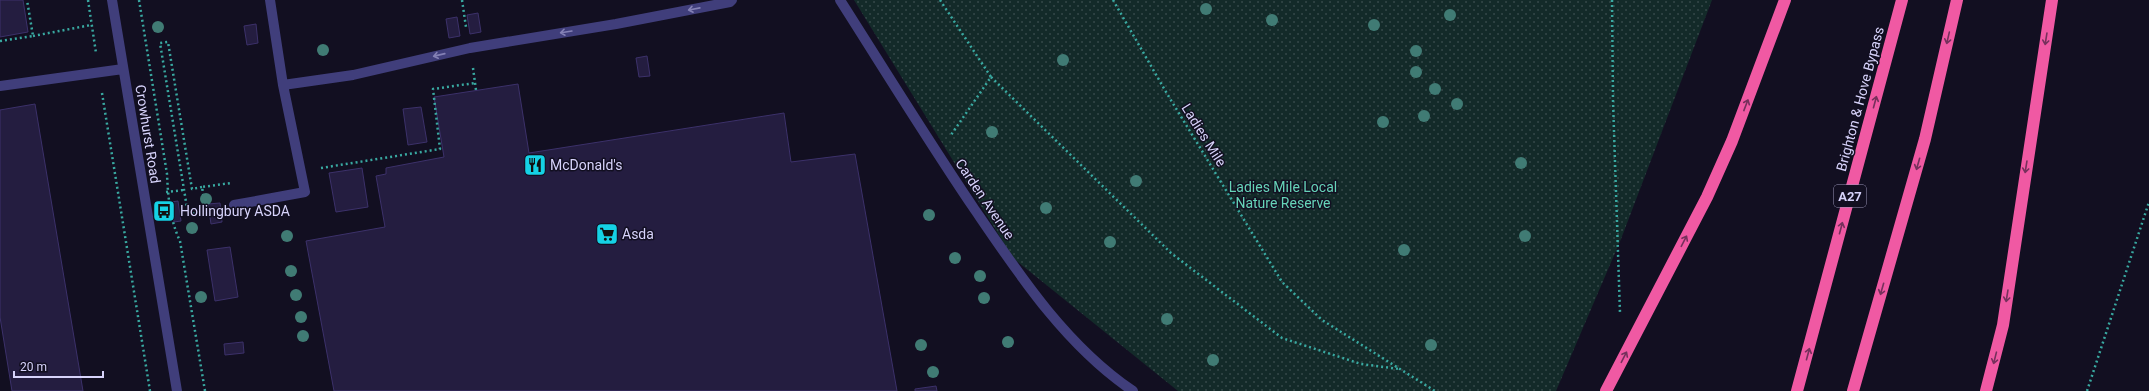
<svg xmlns="http://www.w3.org/2000/svg" width="2149" height="391" font-family="Roboto,sans-serif">
<style>
.grass{fill:url(#grass-dots)}
.building{fill:#241d40;stroke:#3c316a}
.lines{fill:none;stroke-linecap:round;stroke-linejoin:round}
.path{stroke:#39a9a1;stroke-width:2.5;stroke-dasharray:2 3;stroke-linecap:butt}
.minor{stroke:#403e7b;stroke-width:10}
.highway{stroke:#f059a3;stroke-width:12}
.tree{fill:#407b74}
.oneway{stroke:#8481b5}
.oneway2{stroke:#76305c}
.labels{text-anchor:middle;dominant-baseline:central;stroke-width:3;stroke-linejoin:round;paint-order:stroke}
.shield{fill:#120f21;stroke:#9c98ba;stroke-width:1}
.shield-label{font-size:13px;font-weight:bold;fill:#d7d3fb}
.street-label{font-size:14px;fill:#d7d3fb;stroke:#120f21}
.poi-label{font-size:14px;fill:#d7d3fb;stroke:#120f21;text-anchor:start}
.park-label{font-size:14px;fill:#66d4b8;stroke:#120f21}
</style>
<defs>
<pattern id="grass-dots" width="8" height="8" patternUnits="userSpaceOnUse"><rect width="8" height="8" fill="#132a29"/><path d="M2 2h.1M6 6h.1" fill="none" stroke="#354849" stroke-width="1.8" stroke-linecap="round"/></pattern>
</defs>
<rect width="100%" height="100%" fill="#120f21"/>
<path class="grass" d="M 854,0 L 1712,0 L 1621,239 L 1556,391 L 1178,391 L 1013,258 Z"/>
<path class="building" d="M 0,0 L 23,0 L 28,32 L 0,37 Z
M 478,13 L 481,32 L 470,34 L 467,15 Z
M 457,17 L 460,36 L 449,38 L 446,19 Z
M 256,24 L 258,43 L 247,45 L 244,26 Z
M 647,56 L 650,76 L 639,77 L 636,58 Z
M 518,84 L 529,153 L 784,113 L 791,162 L 855,154 L 897,391 L 334,391 L 306,241 L 385,227 L 376,176 L 386,174 L 386,168 L 444,157 L 434,97 Z
M 35,104 L 83,391 L 12,391 L 0,317 L 0,110 Z
M 421,107 L 427,142 L 408,145 L 403,109 Z
M 362,168 L 368,207 L 336,212 L 329,173 Z
M 178,201 L 181,221 L 174,222 L 171,202 Z
M 220,203 L 222,222 L 211,224 L 208,204 Z
M 230,247 L 238,297 L 215,301 L 207,250 Z
M 243,342 L 244,353 L 225,355 L 224,344 Z
M 936,386 L 937,391 L 915,391 L 915,389 Z"/>
<g class="lines">
<path class="path" d="M 88,0 L 96,53
M 139,0 L 167,174 C 168,197 170,220 180,241 L 205,391
M 462,0 L 466,27
M 940,0 L 991,77 L 951,135
M 1113,0 L 1166,92 L 1282,282 L 1322,320 L 1435,391
M 1612,0 L 1613,101 L 1620,313
M 33,36 L 91,25
M 0,41 L 33,36 L 27,0
M 473,68 L 476,90
M 991,77 L 1171,253 L 1282,338 L 1361,364 L 1399,369
M 102,93 L 150,391
M 321,168 L 440,149 L 433,89 L 475,83
M 202,187 L 192,189 L 168,42 L 160,43 L 188,214 L 206,212 L 202,187 L 231,183
M 166,192 L 184,190
M 2087,391 L 2149,202"/>
<path class="minor" d="M 112,0 L 177,391
M 270,0 L 283,85 L 353,75 L 470,48 L 616,24 L 730,2 L 732,0
M 840,0 C 884,69 927,139 973,207 C 1018,273 1065,345 1133,391
M 0,86 L 123,69
M 234,205 L 305,192 L 283,85"/>
<path class="highway" d="M 1606,391 L 1707,197 L 1732,141 L 1785,0
M 1797,391 L 1902,0
M 1853,391 L 1925,139 L 1957,0
M 1986,391 L 2003,325 L 2052,0"/>
</g>
<g class="tree">
<circle cx="1206" cy="9" r="6"/>
<circle cx="1450" cy="15" r="6"/>
<circle cx="1272" cy="20" r="6"/>
<circle cx="1374" cy="25" r="6"/>
<circle cx="158" cy="27" r="6"/>
<circle cx="323" cy="50" r="6"/>
<circle cx="1416" cy="51" r="6"/>
<circle cx="1063" cy="60" r="6"/>
<circle cx="1416" cy="72" r="6"/>
<circle cx="1435" cy="89" r="6"/>
<circle cx="1457" cy="104" r="6"/>
<circle cx="1424" cy="116" r="6"/>
<circle cx="1383" cy="122" r="6"/>
<circle cx="992" cy="132" r="6"/>
<circle cx="1521" cy="163" r="6"/>
<circle cx="1136" cy="181" r="6"/>
<circle cx="206" cy="199" r="6"/>
<circle cx="1046" cy="208" r="6"/>
<circle cx="929" cy="215" r="6"/>
<circle cx="192" cy="228" r="6"/>
<circle cx="287" cy="236" r="6"/>
<circle cx="1525" cy="236" r="6"/>
<circle cx="1110" cy="242" r="6"/>
<circle cx="1404" cy="250" r="6"/>
<circle cx="955" cy="258" r="6"/>
<circle cx="291" cy="271" r="6"/>
<circle cx="980" cy="276" r="6"/>
<circle cx="296" cy="295" r="6"/>
<circle cx="201" cy="297" r="6"/>
<circle cx="984" cy="298" r="6"/>
<circle cx="301" cy="317" r="6"/>
<circle cx="1167" cy="319" r="6"/>
<circle cx="303" cy="336" r="6"/>
<circle cx="1008" cy="342" r="6"/>
<circle cx="921" cy="345" r="6"/>
<circle cx="1431" cy="345" r="6"/>
<circle cx="1213" cy="360" r="6"/>
<circle cx="933" cy="372" r="6"/>
</g>
<defs><path id="oneway-shaft" d="M-6 0H5M1.5-3L5.5 0L1.5 3" fill="none" stroke-width="1.6" stroke-linecap="round" stroke-linejoin="round"/></defs>
<g class="oneway">
<use href="#oneway-shaft" transform="translate(694 9) rotate(169)"/>
<use href="#oneway-shaft" transform="translate(566 32) rotate(171)"/>
<use href="#oneway-shaft" transform="translate(439 55) rotate(167)"/>
</g>
<g class="oneway2">
<use href="#oneway-shaft" transform="translate(1948 38) rotate(103)"/>
<use href="#oneway-shaft" transform="translate(2046 39) rotate(99)"/>
<use href="#oneway-shaft" transform="translate(1875 102) rotate(-75)"/>
<use href="#oneway-shaft" transform="translate(1746 105) rotate(-69)"/>
<use href="#oneway-shaft" transform="translate(1918 164) rotate(106)"/>
<use href="#oneway-shaft" transform="translate(2026 167) rotate(99)"/>
<use href="#oneway-shaft" transform="translate(1841 228) rotate(-75)"/>
<use href="#oneway-shaft" transform="translate(1684 241) rotate(-63)"/>
<use href="#oneway-shaft" transform="translate(1882 289) rotate(106)"/>
<use href="#oneway-shaft" transform="translate(2007 296) rotate(99)"/>
<use href="#oneway-shaft" transform="translate(1808 354) rotate(-75)"/>
<use href="#oneway-shaft" transform="translate(1624 357) rotate(-63)"/>
<use href="#oneway-shaft" transform="translate(1995 358) rotate(104)"/>
</g>
<defs>
<g id="restaurant-square" transform="scale(1.15)"><rect x="-9" y="-9" width="18" height="18" rx="4" fill="#15d2e5" stroke="#120f21"/><path d="M-5-6h1v4h1v-4h1v4h1v-4h1v5L-1.5 .5V6h-2V.5L-5-1ZM5-6V6H3V1.5H1.5Q1.5-4 5-6Z" fill="#111"/></g>
<g id="bus-square" transform="scale(1.15)"><rect x="-9" y="-9" width="18" height="18" rx="4" fill="#15d2e5" stroke="#120f21"/><path d="M-5-6H5V4H4V6H2V4H-2V6H-4V4H-5ZM-3.5-4V0h7V-4ZM-3.5 1.2v1.5H-2V1.2ZM2 1.2v1.5H3.5V1.2Z" fill="#111"/></g>
<g id="supermarket-square" transform="scale(1.15)"><rect x="-9" y="-9" width="18" height="18" rx="4" fill="#15d2e5" stroke="#120f21"/><path d="M-6-5.5h2.5l.6 2H6L4.5 2H-2.5L-4.4-4H-6ZM-1.5 3.2a1.3 1.3 0 1 0 .1 0ZM3 3.2a1.3 1.3 0 1 0 .1 0Z" fill="#111"/></g>
</defs>
<g fill-rule="evenodd">
<use href="#restaurant-square" x="535" y="165"/>
<use href="#bus-square" x="164" y="211"/>
<use href="#supermarket-square" x="607" y="234"/>
</g>
<g class="labels">
<rect class="shield" x="1834" y="185" width="32" height="22" rx="3"/>
<g class="shield-label">
<text x="1850" y="196">A27</text>
</g>
<g class="street-label">
<text transform="translate(1860 99) rotate(-75)">Brighton &amp; Hove Bypass</text>
<text transform="translate(148 134) rotate(81)">Crowhurst Road</text>
<text transform="translate(1204 135) rotate(58)">Ladies Mile</text>
<text transform="translate(985 199) rotate(56)">Carden Avenue</text>
</g>
<g class="poi-label">
<text x="550" y="165">McDonald's</text>
<text x="180" y="211">Hollingbury ASDA</text>
<text x="622" y="234">Asda</text>
</g>
<g class="park-label">
<text x="1283" y="187">Ladies Mile Local<tspan x="1283" dy="16">Nature Reserve</tspan></text>
</g>
</g>
<path d="M14 371v6h89v-6" fill="none" stroke="#d7d3fb" stroke-width="2"/>
<text x="20" y="371" font-size="12" fill="#d7d3fb" stroke="#120f21" stroke-width="3" paint-order="stroke">20 m</text>
</svg>
